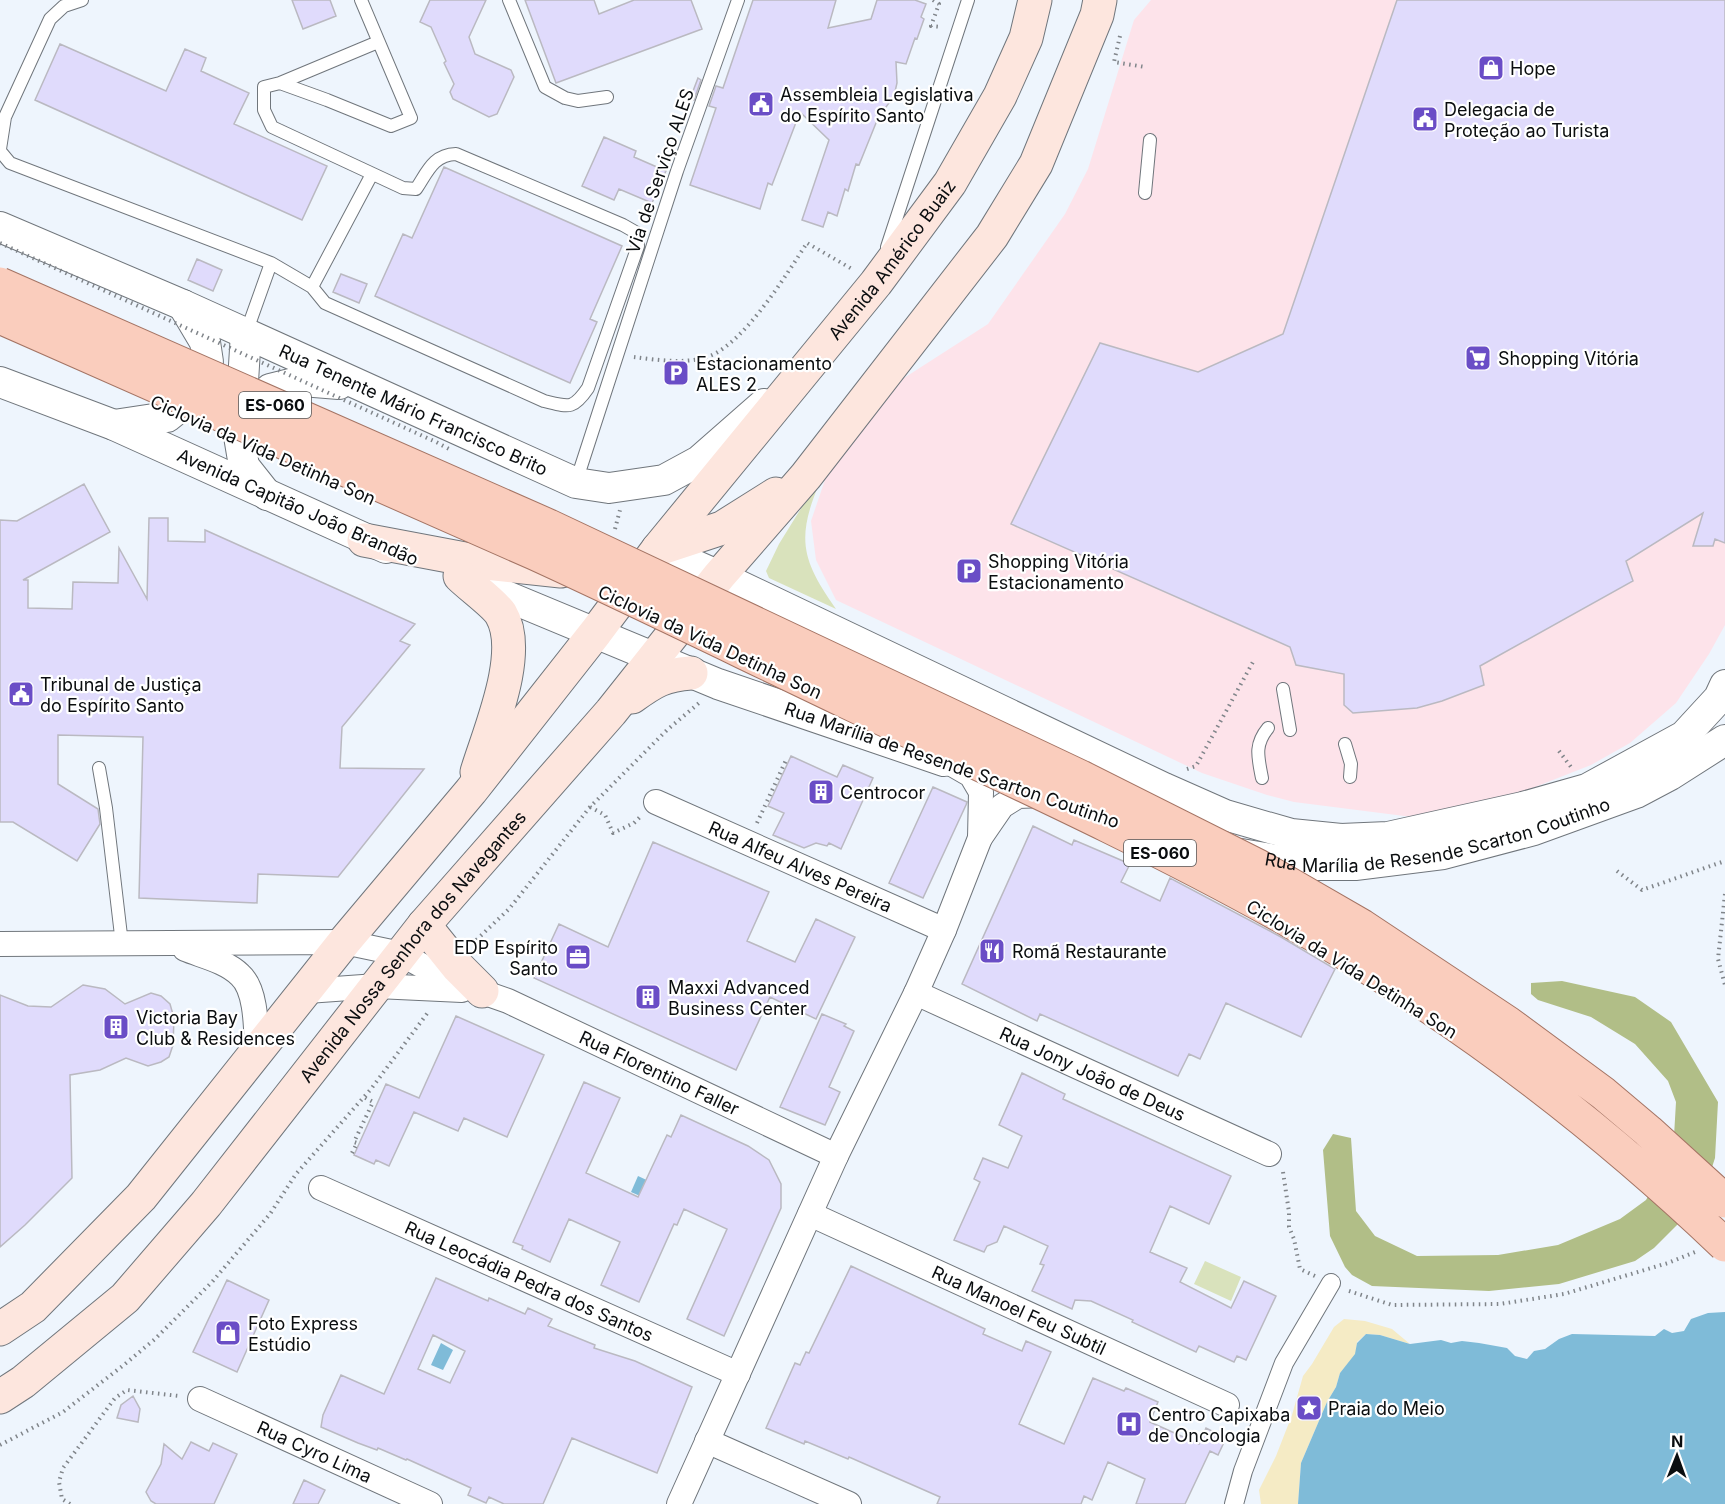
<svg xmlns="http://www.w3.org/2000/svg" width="1725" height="1504" font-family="Inter,sans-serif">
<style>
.commercial{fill:#fde3ea}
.green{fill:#d9e2bc}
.forest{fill:#b1be87}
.sand{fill:#f5ebc5}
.water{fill:#7fbbd8}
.building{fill:#e0dbfc;stroke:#bab9c1;stroke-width:1.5;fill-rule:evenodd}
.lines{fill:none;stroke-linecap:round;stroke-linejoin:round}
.service-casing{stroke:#70767c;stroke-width:14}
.pedestrian-casing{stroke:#70767c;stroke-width:20}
.minor-casing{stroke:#70767c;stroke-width:26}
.tertiary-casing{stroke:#70767c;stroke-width:32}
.secondary-casing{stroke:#70767c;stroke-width:35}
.path{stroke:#80858a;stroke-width:4;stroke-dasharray:1.5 4.5;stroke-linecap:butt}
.service{stroke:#fff;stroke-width:12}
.pedestrian{stroke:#fff;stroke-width:18}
.minor{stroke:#fff;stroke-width:24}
.tertiary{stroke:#fff;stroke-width:30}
.secondary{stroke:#fde6de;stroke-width:33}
.primary-bridge-casing{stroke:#a47464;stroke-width:35;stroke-linecap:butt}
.path-bridge{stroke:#80858a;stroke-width:4;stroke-dasharray:1.5 4.5;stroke-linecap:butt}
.primary-bridge{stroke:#facdbd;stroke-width:33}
.labels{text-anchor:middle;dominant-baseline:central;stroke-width:4.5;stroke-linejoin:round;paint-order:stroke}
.shield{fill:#fff;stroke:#545657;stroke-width:1.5}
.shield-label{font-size:16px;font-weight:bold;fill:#0a0d0f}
.poi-label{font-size:18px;fill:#0a0d0f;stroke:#fff;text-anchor:start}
.street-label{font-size:18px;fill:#0a0d0f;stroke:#fff}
</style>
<rect width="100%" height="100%" fill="#eef5fd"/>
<path class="commercial" d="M 1151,0 L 1725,0 L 1725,625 L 1709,654 L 1676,703 L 1630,743 L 1591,765 L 1530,789 L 1481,806 L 1420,818 L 1294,802 L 1267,795 L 1202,773 L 836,600 L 816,560 L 811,521 L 827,474 L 904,378 L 988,324 L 1065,214 L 1088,169 L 1134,20 Z"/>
<path class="green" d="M 819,484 C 796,539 802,561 836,609 L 769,578 L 766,571 L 779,544 L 813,489 Z
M 1205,1261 L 1241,1277 L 1231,1301 L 1194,1284 Z"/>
<path class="forest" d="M 1562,981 L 1635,997 L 1671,1022 L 1718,1102 L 1715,1158 L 1701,1201 L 1654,1248 L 1635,1261 L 1559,1284 L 1489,1291 L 1372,1286 L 1352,1275 L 1345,1267 L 1330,1236 L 1323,1150 L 1333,1134 L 1351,1138 L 1356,1211 L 1375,1236 L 1417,1256 L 1498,1255 L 1558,1245 L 1620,1219 L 1646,1200 L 1673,1153 L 1676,1102 L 1668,1081 L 1635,1044 L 1591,1017 L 1538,1000 L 1531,994 L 1531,983 Z"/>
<path class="sand" d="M 1344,1319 L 1365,1321 L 1392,1329 L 1410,1344 L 1380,1335 L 1366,1334 L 1357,1342 L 1356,1354 L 1340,1373 L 1336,1387 L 1327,1402 L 1301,1463 L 1298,1504 L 1261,1504 L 1259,1490 L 1276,1456 L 1292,1415 L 1303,1376 L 1312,1364 L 1334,1327 Z"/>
<path class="water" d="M 638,1176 L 683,1197 L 676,1212 L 631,1192 Z
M 1725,1312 L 1725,1504 L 1298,1504 L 1301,1463 L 1327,1402 L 1336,1387 L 1340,1373 L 1355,1354 L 1357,1343 L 1366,1334 L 1380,1335 L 1410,1344 L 1441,1340 L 1451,1343 L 1462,1341 L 1479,1343 L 1507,1348 L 1515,1356 L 1527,1359 L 1534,1351 L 1545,1349 L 1559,1339 L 1572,1334 L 1655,1336 L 1664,1329 L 1672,1333 L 1684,1331 L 1691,1319 L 1708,1313 Z
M 441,1343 L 453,1350 L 443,1370 L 431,1365 Z"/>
<path class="building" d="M 292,0 L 330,0 L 336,16 L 303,29 Z
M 430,0 L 486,0 L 469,37 L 475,54 L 511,70 L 514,77 L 497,114 L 489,117 L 453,99 L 450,92 L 454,84 L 444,63 L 446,61 L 431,27 L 420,22 Z
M 525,0 L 594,0 L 599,14 L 634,0 L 691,0 L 702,29 L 556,83 Z
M 753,0 L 836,0 L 828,28 L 871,19 L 877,0 L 915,0 L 926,4 L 921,17 L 924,19 L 917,39 L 915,38 L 906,64 L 896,62 L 897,83 L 894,96 L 878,118 L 859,165 L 856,164 L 848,191 L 845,189 L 837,216 L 828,212 L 823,227 L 802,220 L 829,140 L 800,112 L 772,185 L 768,183 L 760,209 L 690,185 L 716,108 L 709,106 L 716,86 L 723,88 Z
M 1397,0 L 1725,0 L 1725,543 L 1715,539 L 1713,546 L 1693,546 L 1703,513 L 1626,561 L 1633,581 L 1480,666 L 1484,685 L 1442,701 L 1417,708 L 1353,713 L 1344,705 L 1344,674 L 1296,665 L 1290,647 L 1011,524 L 1100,343 L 1198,372 L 1283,334 Z
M 60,44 L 166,91 L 185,49 L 206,58 L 201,71 L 249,93 L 234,124 L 327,166 L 302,220 L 35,100 Z
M 698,78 L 701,80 L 694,100 L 690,99 Z
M 604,137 L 636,151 L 634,157 L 666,171 L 652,203 L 619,189 L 614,200 L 582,186 Z
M 444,167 L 622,246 L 590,319 L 597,322 L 570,383 L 375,296 L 403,234 L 412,238 Z
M 197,259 L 222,270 L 213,291 L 188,280 Z
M 341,274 L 367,284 L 359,303 L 333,292 Z
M 84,484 L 110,532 L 23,580 L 28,580 L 28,608 L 72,609 L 73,582 L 118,583 L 119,548 L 147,599 L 149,518 L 168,518 L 168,541 L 205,542 L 205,530 L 415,624 L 400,641 L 410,645 L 342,727 L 340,768 L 424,769 L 338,877 L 258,874 L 257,903 L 139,898 L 143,737 L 58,735 L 58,784 L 98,809 L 100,824 L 77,861 L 13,822 L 0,822 L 0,520 L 17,521 Z
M 791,756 L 837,777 L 843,765 L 873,778 L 841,849 L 829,843 L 827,846 L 816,843 L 804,848 L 773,835 L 784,813 L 768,806 Z
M 933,787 L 967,802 L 966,805 L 923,898 L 889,883 Z
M 1033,826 L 1072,845 L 1074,840 L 1130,864 L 1121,882 L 1160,901 L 1170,878 L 1281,937 L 1335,969 L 1301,1037 L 1226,1003 L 1200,1059 L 1189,1054 L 1178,1076 L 1040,1014 L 1037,1021 L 962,984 Z
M 653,842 L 769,892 L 747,941 L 795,962 L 816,919 L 855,937 L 816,1019 L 770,997 L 736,1070 L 534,978 L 559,924 L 608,947 Z
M 83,985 L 105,989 L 125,1004 L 151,993 L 161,996 L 170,1004 L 174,1018 L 173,1045 L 169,1057 L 161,1062 L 148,1066 L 126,1058 L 100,1070 L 70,1075 L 72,1178 L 25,1225 L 0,1247 L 0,995 L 28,1006 L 51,1007 Z
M 822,1014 L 846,1024 L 844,1026 L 854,1031 L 829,1087 L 840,1092 L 825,1125 L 780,1107 Z
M 456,1016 L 544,1055 L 507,1137 L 464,1118 L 458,1131 L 414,1112 L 389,1166 L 376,1160 L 374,1164 L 354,1155 L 386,1084 L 419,1098 Z
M 1022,1073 L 1065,1094 L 1063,1099 L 1231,1176 L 1209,1224 L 1170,1206 L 1150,1252 L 1187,1268 L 1180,1282 L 1231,1308 L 1244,1281 L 1276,1296 L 1246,1360 L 1237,1356 L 1234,1362 L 1199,1346 L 1196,1352 L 1132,1322 L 1133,1320 L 1091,1301 L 1075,1300 L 1072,1309 L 1032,1291 L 1044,1265 L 1040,1264 L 1048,1246 L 1004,1226 L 997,1242 L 987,1246 L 984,1252 L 954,1240 L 980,1182 L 974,1179 L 983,1158 L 1008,1168 L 1022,1136 L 999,1125 Z
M 584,1082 L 620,1098 L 586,1173 L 638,1197 L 667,1135 L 671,1137 L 681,1115 L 748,1146 L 769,1160 L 781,1184 L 781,1208 L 724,1336 L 687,1319 L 727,1229 L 684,1209 L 677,1225 L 674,1224 L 639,1302 L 601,1285 L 620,1242 L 569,1219 L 550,1262 L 522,1249 L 523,1246 L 513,1242 Z
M 851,1266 L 985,1329 L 983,1334 L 1022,1351 L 1026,1341 L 1051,1352 L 1019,1424 L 1064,1444 L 1093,1378 L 1124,1391 L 1126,1388 L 1158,1402 L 1150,1422 L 1199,1444 L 1206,1428 L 1226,1438 L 1218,1455 L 1210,1451 L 1185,1504 L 1136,1504 L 1145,1479 L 1108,1462 L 1092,1500 L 1084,1496 L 1081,1504 L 937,1504 L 940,1497 L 849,1457 L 848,1459 L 805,1441 L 804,1444 L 766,1428 L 795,1363 L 800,1365 L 806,1352 L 809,1353 Z
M 436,1278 L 488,1301 L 489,1298 L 525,1314 L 528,1308 L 552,1319 L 548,1326 L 595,1345 L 594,1348 L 635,1361 L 692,1387 L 657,1473 L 572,1438 L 543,1504 L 504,1504 L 489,1497 L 486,1503 L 468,1495 L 471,1488 L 407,1459 L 406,1460 L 378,1448 L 377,1450 L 358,1443 L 321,1427 L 323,1415 L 341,1375 L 384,1394 ZM 433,1335 L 465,1351 L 450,1383 L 418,1369 Z
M 227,1280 L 269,1300 L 237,1372 L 193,1352 Z
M 133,1396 L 140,1409 L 138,1422 L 117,1418 L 121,1405 Z
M 191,1442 L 209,1451 L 213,1443 L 237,1454 L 214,1504 L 156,1504 L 151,1501 L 146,1492 L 161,1464 L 164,1444 L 182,1459 Z
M 304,1480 L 325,1490 L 318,1504 L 293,1504 Z"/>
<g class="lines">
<g class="service-casing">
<path id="service" d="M 509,0 L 545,87 L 565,98 L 578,101 L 607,97
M 280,83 L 327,100 L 391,126 L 411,118 L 361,0
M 0,149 L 5,117 L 50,19 L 64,6 L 82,0
M 0,151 L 10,163 L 271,263 L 312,287 L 325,303 L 544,401 C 569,407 573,410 588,388 L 638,246 L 637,233 L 623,225 L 456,154 C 433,155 428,171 416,189 L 403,188 L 272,127 L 264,110 L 264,87 L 280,83 L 378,42
M 1145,193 L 1150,140
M 887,247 L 968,0
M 312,287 L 372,174
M 246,333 L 271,263
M 576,482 L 677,171 L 738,0
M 1283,689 L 1290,730
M 1345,744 L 1351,764 L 1350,777
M 99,768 L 106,808 L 122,944
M 1262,778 C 1258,757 1254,745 1268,728"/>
</g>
<g class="pedestrian-casing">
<path id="pedestrian" d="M 1234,1504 L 1243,1471 L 1284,1363 L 1331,1283"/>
</g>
<g class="minor-casing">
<g id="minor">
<path d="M 952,764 L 971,775 L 981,792 L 980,838"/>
<path id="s1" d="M 656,802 L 944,930"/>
<path id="s2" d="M 0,944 L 344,942 L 401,954 L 448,980 L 508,1001 L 836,1156"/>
<path d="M 185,949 C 202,956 226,961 240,975 C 257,990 256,1030 257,1052"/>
<path d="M 307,991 L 377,986 L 462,990"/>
<path id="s3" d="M 916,993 L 1269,1154"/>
<path id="s4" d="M 321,1188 L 738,1374"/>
<path id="s5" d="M 810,1214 L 1227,1405"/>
<path id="s6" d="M 200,1399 L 430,1504"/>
<path d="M 707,1441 L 849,1504"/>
<path d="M 679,1504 L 836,1156 L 916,993 L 944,930 L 980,838 L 1002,806 L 1018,796 L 1045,795"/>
</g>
</g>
<g class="tertiary-casing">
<g id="tertiary">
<path id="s7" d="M 0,227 L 183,305 L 576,483 L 609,488 L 664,480 L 699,461 L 764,404"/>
<path d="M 0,382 L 114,425 L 386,548"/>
<path d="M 241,414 L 246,333"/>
<path d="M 114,425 L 167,417 L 193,396 L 208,362 L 205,342 L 183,305"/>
<path d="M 267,495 L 244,466 L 239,436 L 247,412 L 270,389 L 302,381 L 339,384"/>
<path d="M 658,549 L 719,576 L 1164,788 L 1225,815 L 1291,834 L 1341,839 L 1388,837 L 1523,807 L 1587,789 L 1684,736 L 1719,698 L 1725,685"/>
<path d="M 470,581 L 718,684 L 944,761"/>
<path id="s8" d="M 1241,854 L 1305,865 L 1355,865 L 1443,854 L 1534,830 L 1636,793 L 1670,775 L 1725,740"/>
</g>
</g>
<g class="secondary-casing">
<g id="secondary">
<path d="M 364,540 L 486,563 L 561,571 L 569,569"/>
<path d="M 658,549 L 722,528 L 776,494"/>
<path d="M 460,576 C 470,586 495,604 501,614 C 524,653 489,732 477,772"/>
<path d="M 632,697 C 654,681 664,675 691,673"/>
<path d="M 424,925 L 457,966 L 482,991"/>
<path id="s9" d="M 0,1329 L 33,1307 L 141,1197 L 344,942 L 471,791 L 596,632 L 658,549 L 876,283 L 950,183 L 1000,96 L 1026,38 L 1035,0"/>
<path id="s10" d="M 0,1397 L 23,1382 L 125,1298 L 206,1204 L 424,925 L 611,712 L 719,576 L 806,476 L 992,236 L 1036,164 L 1097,15 L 1100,0"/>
</g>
</g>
<path class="path" d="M 933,0 L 939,4 L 931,26 L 942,27
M 1120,36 L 1114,62 L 1145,67
M 634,357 C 658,360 689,365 712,355 C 747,339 786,275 807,243 L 852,269
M 615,529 L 620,510
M 1559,751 L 1571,767
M 1187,769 L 1196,766 L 1253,662
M 590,807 L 605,815 L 613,833 L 634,823 L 640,817
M 757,823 L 787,758
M 1617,871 L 1642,890 L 1725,861
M 1725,894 L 1718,959 L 1725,985
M 472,944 L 509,909 L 590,807 L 667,730 L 699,703
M 352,1153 L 357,1143 L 354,1142 L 373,1102 L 364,1097
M 1283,1172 L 1289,1212 L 1289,1227 L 1294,1239 L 1300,1269 L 1315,1276
M 1349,1291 L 1392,1305 L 1500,1304 L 1564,1294 L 1668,1263 L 1695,1252
M 0,1445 L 63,1412 L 125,1364 L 155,1339 L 212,1282 L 270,1214 L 296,1174 L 371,1089 L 429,1011
M 70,1504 L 62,1499 L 59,1482 L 63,1468 L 115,1398 L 127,1390 L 179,1396"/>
<use href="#service" class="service"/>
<use href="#pedestrian" class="pedestrian"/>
<use href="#minor" class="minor"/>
<use href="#tertiary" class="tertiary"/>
<use href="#secondary" class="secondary"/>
<g class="primary-bridge-casing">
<path id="primary-bridge" d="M 0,284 L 549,526 L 1081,777 L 1258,866 L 1362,926 L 1508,1023 L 1603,1093 L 1648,1131 L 1725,1201
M 0,317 C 178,396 357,473 534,553 C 639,601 742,652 847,702 C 995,772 1146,840 1290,921 C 1447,1009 1595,1121 1725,1245"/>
</g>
<path class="path-bridge" d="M 0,243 L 436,442 L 451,450"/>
<use href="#primary-bridge" class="primary-bridge"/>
</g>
<defs>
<g id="shop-square" transform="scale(1.35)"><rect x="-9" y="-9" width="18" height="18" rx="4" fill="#6a4dc6" stroke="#fff"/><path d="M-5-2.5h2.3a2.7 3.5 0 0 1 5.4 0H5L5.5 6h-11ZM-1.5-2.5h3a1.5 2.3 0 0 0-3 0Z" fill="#fff"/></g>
<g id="civic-square" transform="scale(1.35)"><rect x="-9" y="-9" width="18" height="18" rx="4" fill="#6a4dc6" stroke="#fff"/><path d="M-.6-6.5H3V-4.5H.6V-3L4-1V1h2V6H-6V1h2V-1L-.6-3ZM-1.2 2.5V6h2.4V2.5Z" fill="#fff"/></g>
<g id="supermarket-square" transform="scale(1.35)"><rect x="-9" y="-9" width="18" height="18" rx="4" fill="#6a4dc6" stroke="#fff"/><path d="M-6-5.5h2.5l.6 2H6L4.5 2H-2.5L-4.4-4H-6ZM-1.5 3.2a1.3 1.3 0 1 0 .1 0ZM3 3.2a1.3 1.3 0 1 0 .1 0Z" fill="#fff"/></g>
<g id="parking-square" transform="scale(1.35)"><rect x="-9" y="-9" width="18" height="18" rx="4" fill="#6a4dc6" stroke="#fff"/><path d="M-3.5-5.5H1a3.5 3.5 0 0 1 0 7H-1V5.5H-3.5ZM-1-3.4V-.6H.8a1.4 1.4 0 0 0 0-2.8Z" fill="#fff"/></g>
<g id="building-square" transform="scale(1.35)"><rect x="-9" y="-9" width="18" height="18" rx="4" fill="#6a4dc6" stroke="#fff"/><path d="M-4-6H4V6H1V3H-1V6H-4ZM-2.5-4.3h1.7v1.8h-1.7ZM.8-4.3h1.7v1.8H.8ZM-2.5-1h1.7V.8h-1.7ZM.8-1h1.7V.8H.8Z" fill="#fff"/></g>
<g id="restaurant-square" transform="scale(1.35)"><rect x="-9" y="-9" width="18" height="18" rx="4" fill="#6a4dc6" stroke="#fff"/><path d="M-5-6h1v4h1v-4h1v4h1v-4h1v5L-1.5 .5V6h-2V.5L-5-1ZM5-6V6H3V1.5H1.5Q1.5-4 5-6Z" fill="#fff"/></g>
<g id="office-square" transform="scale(1.35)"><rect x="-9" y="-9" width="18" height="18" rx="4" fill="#6a4dc6" stroke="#fff"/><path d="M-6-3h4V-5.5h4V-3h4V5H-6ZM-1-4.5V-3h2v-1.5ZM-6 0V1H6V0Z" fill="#fff"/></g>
<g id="sight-square" transform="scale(1.35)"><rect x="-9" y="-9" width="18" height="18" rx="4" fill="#6a4dc6" stroke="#fff"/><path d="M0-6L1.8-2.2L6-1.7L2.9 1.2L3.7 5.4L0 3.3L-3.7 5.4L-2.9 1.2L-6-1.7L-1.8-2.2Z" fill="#fff"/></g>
<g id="hospital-square" transform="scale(1.35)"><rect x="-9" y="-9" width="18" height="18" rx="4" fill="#6a4dc6" stroke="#fff"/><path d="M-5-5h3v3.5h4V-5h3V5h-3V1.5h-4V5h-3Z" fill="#fff"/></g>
</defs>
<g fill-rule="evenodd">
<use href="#shop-square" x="1491" y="68"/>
<use href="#civic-square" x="761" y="104"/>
<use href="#civic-square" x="1425" y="119"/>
<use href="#supermarket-square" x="1478" y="358"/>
<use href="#parking-square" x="676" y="373"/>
<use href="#parking-square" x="969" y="571"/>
<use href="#civic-square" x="21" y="694"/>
<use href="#building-square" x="821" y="792"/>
<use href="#restaurant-square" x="992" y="951"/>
<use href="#office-square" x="578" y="957"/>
<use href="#building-square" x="648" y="997"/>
<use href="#building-square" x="116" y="1027"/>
<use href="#shop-square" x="228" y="1333"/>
<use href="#sight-square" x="1309" y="1408"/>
<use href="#hospital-square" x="1129" y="1424"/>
</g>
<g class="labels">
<g class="shield">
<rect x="239" y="392" width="72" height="26" rx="4.5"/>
<rect x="1124" y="840" width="72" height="26" rx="4.5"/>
</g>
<g class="shield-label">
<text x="275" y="405">ES-060</text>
<text x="1160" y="853">ES-060</text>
</g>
<g class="poi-label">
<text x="1510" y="68">Hope</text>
<text x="780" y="94">Assembleia Legislativa<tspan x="780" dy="21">do Espírito Santo</tspan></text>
<text x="1444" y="109">Delegacia de<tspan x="1444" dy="21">Proteção ao Turista</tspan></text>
<text x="1498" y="358">Shopping Vitória</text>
<text x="696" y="363">Estacionamento<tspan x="696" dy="21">ALES 2</tspan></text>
<text x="988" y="561">Shopping Vitória<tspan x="988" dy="21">Estacionamento</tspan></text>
<text x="40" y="684">Tribunal de Justiça<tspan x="40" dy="21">do Espírito Santo</tspan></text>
<text x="840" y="792">Centrocor</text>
<text x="558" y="947" text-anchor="end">EDP Espírito<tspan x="558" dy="21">Santo</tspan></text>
<text x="1012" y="951">Romã Restaurante</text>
<text x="668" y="987">Maxxi Advanced<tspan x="668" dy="21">Business Center</tspan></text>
<text x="136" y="1017">Victoria Bay<tspan x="136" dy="21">Club &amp; Residences</tspan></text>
<text x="248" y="1323">Foto Express<tspan x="248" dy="21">Estúdio</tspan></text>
<text x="1328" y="1408">Praia do Meio</text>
<text x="1148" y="1414">Centro Capixaba<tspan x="1148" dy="21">de Oncologia</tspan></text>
</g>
<g class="street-label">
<text transform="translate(660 171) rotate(-71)">Via de Serviço ALES</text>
<text stroke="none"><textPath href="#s9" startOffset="1395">Avenida Américo Buaiz</textPath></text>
<text stroke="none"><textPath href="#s7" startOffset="452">Rua Tenente Mário Francisco Brito</textPath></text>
<text transform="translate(263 450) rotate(24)">Ciclovia da Vida Detinha Son</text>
<text transform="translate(298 507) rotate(24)">Avenida Capitão João Brandão</text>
<text transform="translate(710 642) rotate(25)">Ciclovia da Vida Detinha Son</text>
<text transform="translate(952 765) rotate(19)">Rua Marília de Resende Scarton Coutinho</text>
<text stroke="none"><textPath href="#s8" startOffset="201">Rua Marília de Resende Scarton Coutinho</textPath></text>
<text stroke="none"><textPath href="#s1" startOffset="158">Rua Alfeu Alves Pereira</textPath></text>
<text stroke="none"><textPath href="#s10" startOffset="614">Avenida Nossa Senhora dos Navegantes</textPath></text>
<text transform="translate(1352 969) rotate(32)">Ciclovia da Vida Detinha Son</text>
<text stroke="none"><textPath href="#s2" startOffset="687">Rua Florentino Faller</textPath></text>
<text stroke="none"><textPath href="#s3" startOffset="194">Rua Jony João de Deus</textPath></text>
<text stroke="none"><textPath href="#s4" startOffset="228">Rua Leocádia Pedra dos Santos</textPath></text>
<text stroke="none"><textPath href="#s5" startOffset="230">Rua Manoel Feu Subtil</textPath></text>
<text stroke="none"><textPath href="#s6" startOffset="126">Rua Cyro Lima</textPath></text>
</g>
</g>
<g transform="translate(1677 1456) rotate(1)" stroke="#ffffff" stroke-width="4.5" paint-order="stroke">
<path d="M0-4.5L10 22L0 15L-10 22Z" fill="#0a0d0f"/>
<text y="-9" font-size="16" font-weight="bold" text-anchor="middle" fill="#0a0d0f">N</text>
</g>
</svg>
